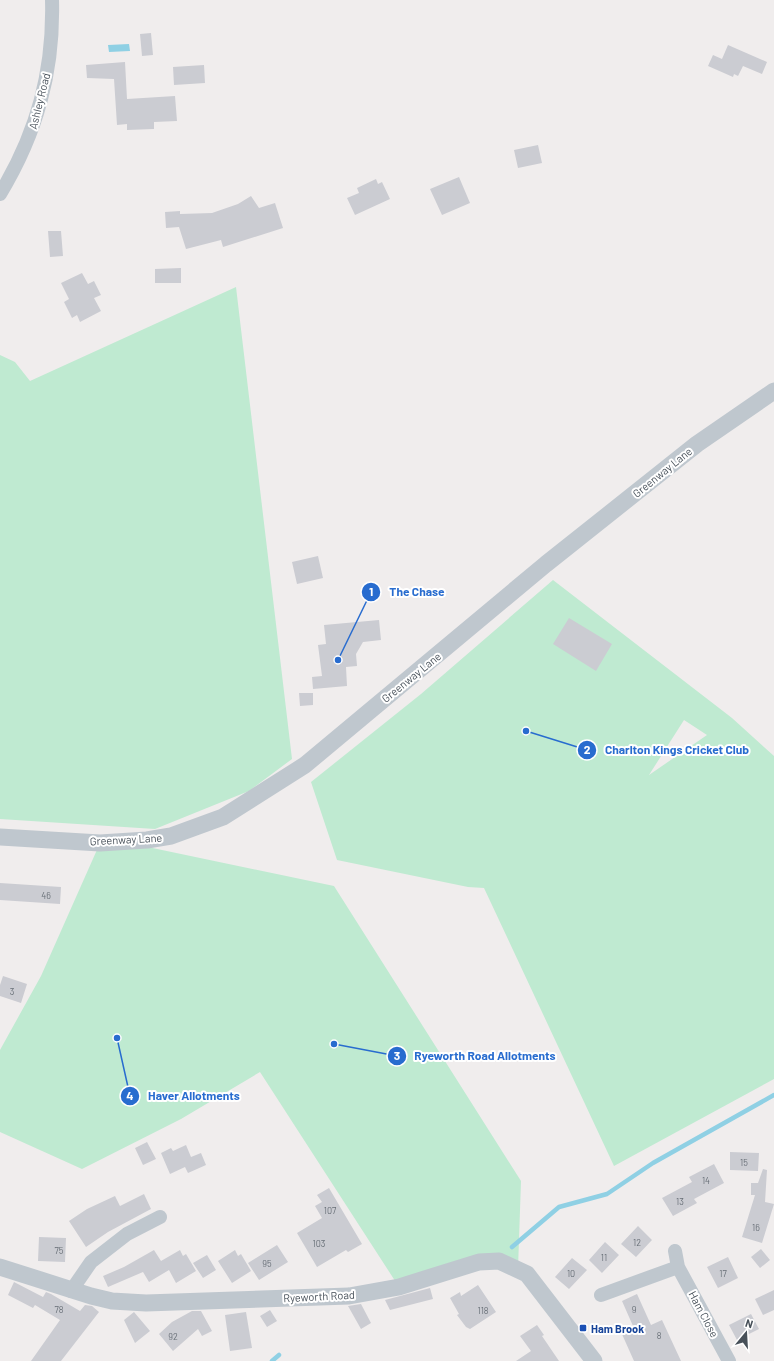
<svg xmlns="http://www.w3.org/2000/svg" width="774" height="1361" font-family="Barlow,sans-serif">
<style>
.green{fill:#bfead1;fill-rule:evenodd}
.water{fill:#8fd0e4}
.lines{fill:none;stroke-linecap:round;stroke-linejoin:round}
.stream{stroke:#8fd0e4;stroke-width:4.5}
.building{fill:#cbccd2}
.minor{stroke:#bfc7ce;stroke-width:14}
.tertiary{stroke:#bfc7ce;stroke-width:17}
.transit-dot{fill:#1a4fb4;stroke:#fff;stroke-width:1.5}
.labels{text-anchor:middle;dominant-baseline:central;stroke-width:4;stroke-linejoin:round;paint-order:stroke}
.number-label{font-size:9px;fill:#686f77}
.street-label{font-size:11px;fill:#475059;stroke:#fff}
.transit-label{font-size:11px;font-weight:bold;fill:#164399;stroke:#fff;text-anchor:start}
.leader{fill:none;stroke:#286ccf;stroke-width:1.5}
.callout-dot{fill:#286ccf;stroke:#fff;stroke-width:1.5}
.mark-label{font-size:12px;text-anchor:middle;font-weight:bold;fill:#fff}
.callout-label{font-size:12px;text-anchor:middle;font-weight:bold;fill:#286ccf;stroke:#fff;stroke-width:4;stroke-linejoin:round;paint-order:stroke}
</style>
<rect width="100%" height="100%" fill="#f0eded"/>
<path class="green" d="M 236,287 L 292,759 L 249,791 L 155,829 L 0,819 L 0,355 L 15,362 L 30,381 Z
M 553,580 L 732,718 L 774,756 L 774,1079 L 614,1166 L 484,888 L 468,887 L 337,860 L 311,782 L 421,694 ZM 684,720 L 707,735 L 649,775 Z
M 124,842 L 334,886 L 521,1181 L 518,1269 L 505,1263 L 399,1287 L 260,1072 L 181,1119 L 82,1169 L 0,1132 L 0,1050 L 41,976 L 100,843 Z"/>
<path class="water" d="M 129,44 L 130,51 L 109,52 L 108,45 Z"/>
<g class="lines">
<path class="stream" d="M 512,1247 L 559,1207 L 607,1194 L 653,1163 L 774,1095
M 272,1361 L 279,1355"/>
</g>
<path class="building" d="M 151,33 L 153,55 L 142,56 L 140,34 Z
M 728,45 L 767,62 L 762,74 L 743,66 L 738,76 L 734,74 L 733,77 L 708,66 L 713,55 L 722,59 Z
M 125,62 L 127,99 L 175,96 L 177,121 L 154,122 L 154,129 L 127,130 L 127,124 L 117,125 L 114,79 L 87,78 L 86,65 Z
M 204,65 L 205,83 L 174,85 L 173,67 Z
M 538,145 L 542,163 L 518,168 L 514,150 Z
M 459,177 L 470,203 L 442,215 L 430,189 Z
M 376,179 L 378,184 L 382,182 L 390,199 L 355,215 L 347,198 L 359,193 L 357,188 Z
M 251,196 L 259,208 L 275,203 L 283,228 L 223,247 L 221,240 L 186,249 L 179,227 L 166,228 L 165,212 L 180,211 L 180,214 L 212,213 L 238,204 Z
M 48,231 L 61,231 L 63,256 L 50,257 Z
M 181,268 L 181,283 L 155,283 L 155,269 Z
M 82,273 L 88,284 L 94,281 L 101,295 L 94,298 L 101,311 L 80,322 L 77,315 L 72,318 L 64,302 L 69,299 L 61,283 Z
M 318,556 L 323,578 L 297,584 L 292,562 Z
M 569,618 L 612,644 L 596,671 L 553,644 Z
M 379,620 L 381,640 L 363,642 L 356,654 L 357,666 L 346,667 L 347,686 L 313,689 L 312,677 L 322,676 L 318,645 L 326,644 L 324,625 Z
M 299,693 L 313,693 L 313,705 L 300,706 Z
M 0,883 L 61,887 L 60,904 L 0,900 Z
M 3,976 L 27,984 L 21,1003 L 0,996 L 0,985 Z
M 147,1142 L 156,1159 L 143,1165 L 135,1148 Z
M 186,1145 L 191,1157 L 201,1153 L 206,1165 L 188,1173 L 185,1167 L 170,1174 L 161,1153 L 171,1148 L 173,1151 Z
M 730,1152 L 759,1153 L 758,1171 L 730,1170 Z
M 714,1164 L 724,1183 L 694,1199 L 697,1203 L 673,1216 L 662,1198 L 692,1182 L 689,1177 Z
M 763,1169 L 767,1170 L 765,1202 L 774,1204 L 762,1243 L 742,1237 L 755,1195 L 751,1195 L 751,1183 L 758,1183 Z
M 329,1188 L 362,1244 L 348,1252 L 346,1250 L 317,1267 L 297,1233 L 322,1218 L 315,1206 L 322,1202 L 317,1195 Z
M 144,1194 L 151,1209 L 108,1232 L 86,1247 L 69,1221 L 87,1209 L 115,1196 L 120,1206 Z
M 638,1226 L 652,1240 L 636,1257 L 621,1244 Z
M 39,1237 L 66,1238 L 65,1262 L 38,1261 Z
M 605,1242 L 619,1255 L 602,1273 L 589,1260 Z
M 277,1245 L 288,1262 L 259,1280 L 248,1263 Z
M 761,1249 L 770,1260 L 760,1268 L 751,1257 Z
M 154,1250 L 161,1261 L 180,1250 L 183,1256 L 186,1254 L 196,1271 L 176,1283 L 169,1270 L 149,1282 L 143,1272 L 108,1287 L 103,1276 L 124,1267 Z
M 235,1250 L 238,1256 L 241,1254 L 251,1271 L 232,1283 L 218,1261 Z
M 207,1255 L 216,1270 L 203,1278 L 193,1263 Z
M 728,1257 L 738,1278 L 718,1288 L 707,1267 Z
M 572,1258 L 587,1270 L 569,1289 L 555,1277 Z
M 14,1282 L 43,1297 L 46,1292 L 51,1294 L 80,1311 L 85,1305 L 92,1306 L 99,1312 L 61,1361 L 31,1361 L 60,1320 L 35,1305 L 33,1308 L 8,1295 Z
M 478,1285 L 496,1312 L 470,1329 L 466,1327 L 457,1315 L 459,1314 L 450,1298 L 460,1292 L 461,1296 Z
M 430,1288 L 433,1299 L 390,1310 L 385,1300 Z
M 774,1290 L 774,1310 L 763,1315 L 755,1299 Z
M 637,1294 L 651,1325 L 662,1320 L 681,1361 L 634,1361 L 621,1332 L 633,1326 L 622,1301 Z
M 361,1304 L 371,1323 L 361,1329 L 348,1306 Z
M 270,1310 L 277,1321 L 267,1327 L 260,1316 Z
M 192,1311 L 201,1311 L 212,1331 L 202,1336 L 198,1329 L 173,1351 L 159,1334 L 172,1322 Z
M 134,1312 L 150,1331 L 135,1343 L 124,1320 Z
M 246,1312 L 252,1348 L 230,1351 L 225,1315 Z
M 751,1314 L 759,1329 L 737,1340 L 729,1325 Z
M 537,1325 L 544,1335 L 542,1336 L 559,1361 L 516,1361 L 531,1351 L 520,1336 Z"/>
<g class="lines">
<path class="minor" d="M 0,194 C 37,133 54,71 52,0
M 675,1251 L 678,1267 L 729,1361
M 71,1291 L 91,1262 L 127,1234 L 160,1217
M 601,1295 L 678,1267"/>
<path class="tertiary" d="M 0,837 L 100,843 L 147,840 L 171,836 L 223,817 L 305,765 L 546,564 L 697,444 L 774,391
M 0,1267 L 91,1296 L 112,1301 L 146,1303 L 349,1296 L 399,1287 L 479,1262 L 499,1261 L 527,1274 L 594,1361"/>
</g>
<rect class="transit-dot" x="579" y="1324" width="8" height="8" rx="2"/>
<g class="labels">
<g class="number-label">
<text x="46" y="895">46</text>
<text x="12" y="991">3</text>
<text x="744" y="1162">15</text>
<text x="706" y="1180">14</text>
<text x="680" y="1201">13</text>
<text x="330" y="1210">107</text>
<text x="756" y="1227">16</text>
<text x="637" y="1242">12</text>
<text x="319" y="1243">103</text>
<text x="59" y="1250">75</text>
<text x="604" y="1257">11</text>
<text x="267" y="1263">95</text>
<text x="571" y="1273">10</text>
<text x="723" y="1273">17</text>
<text x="59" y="1309">78</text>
<text x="634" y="1309">9</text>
<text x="483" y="1310">118</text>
<text x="659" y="1335">8</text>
<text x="173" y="1336">92</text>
</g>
<g class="street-label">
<text transform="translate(39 101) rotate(-76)">Ashley Road</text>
<text transform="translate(662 472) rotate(-39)">Greenway Lane</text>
<text transform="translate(411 677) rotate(-39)">Greenway Lane</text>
<text transform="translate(126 839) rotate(-3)">Greenway Lane</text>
<text transform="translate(319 1296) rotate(-3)">Ryeworth Road</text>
<text transform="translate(704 1314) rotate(62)">Ham Close</text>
</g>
<g class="transit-label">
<text x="591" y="1328">Ham Brook</text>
</g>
</g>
<path class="leader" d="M338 660L371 592M526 731L587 750M334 1044L397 1056M117 1038L130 1096"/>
<g class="callout-dot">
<circle cx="338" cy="660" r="4"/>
<circle cx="526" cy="731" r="4"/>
<circle cx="334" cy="1044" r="4"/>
<circle cx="117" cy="1038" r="4"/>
<circle cx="371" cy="592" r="10"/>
<circle cx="587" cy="750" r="10"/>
<circle cx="397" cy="1056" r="10"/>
<circle cx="130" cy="1096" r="10"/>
</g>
<g class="mark-label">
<text x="371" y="596">1</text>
<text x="587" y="754">2</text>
<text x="397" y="1060">3</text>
<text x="130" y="1100">4</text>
</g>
<g class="callout-label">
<text x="417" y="596">The Chase</text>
<text x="677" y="754">Charlton Kings Cricket Club</text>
<text x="485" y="1060">Ryeworth Road Allotments</text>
<text x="194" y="1100">Haver Allotments</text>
</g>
<g transform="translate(746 1333) rotate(18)" stroke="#ffffff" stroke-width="3" paint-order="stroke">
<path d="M0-3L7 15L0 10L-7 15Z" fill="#475059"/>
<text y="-6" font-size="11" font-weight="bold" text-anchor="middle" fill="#475059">N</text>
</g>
</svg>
